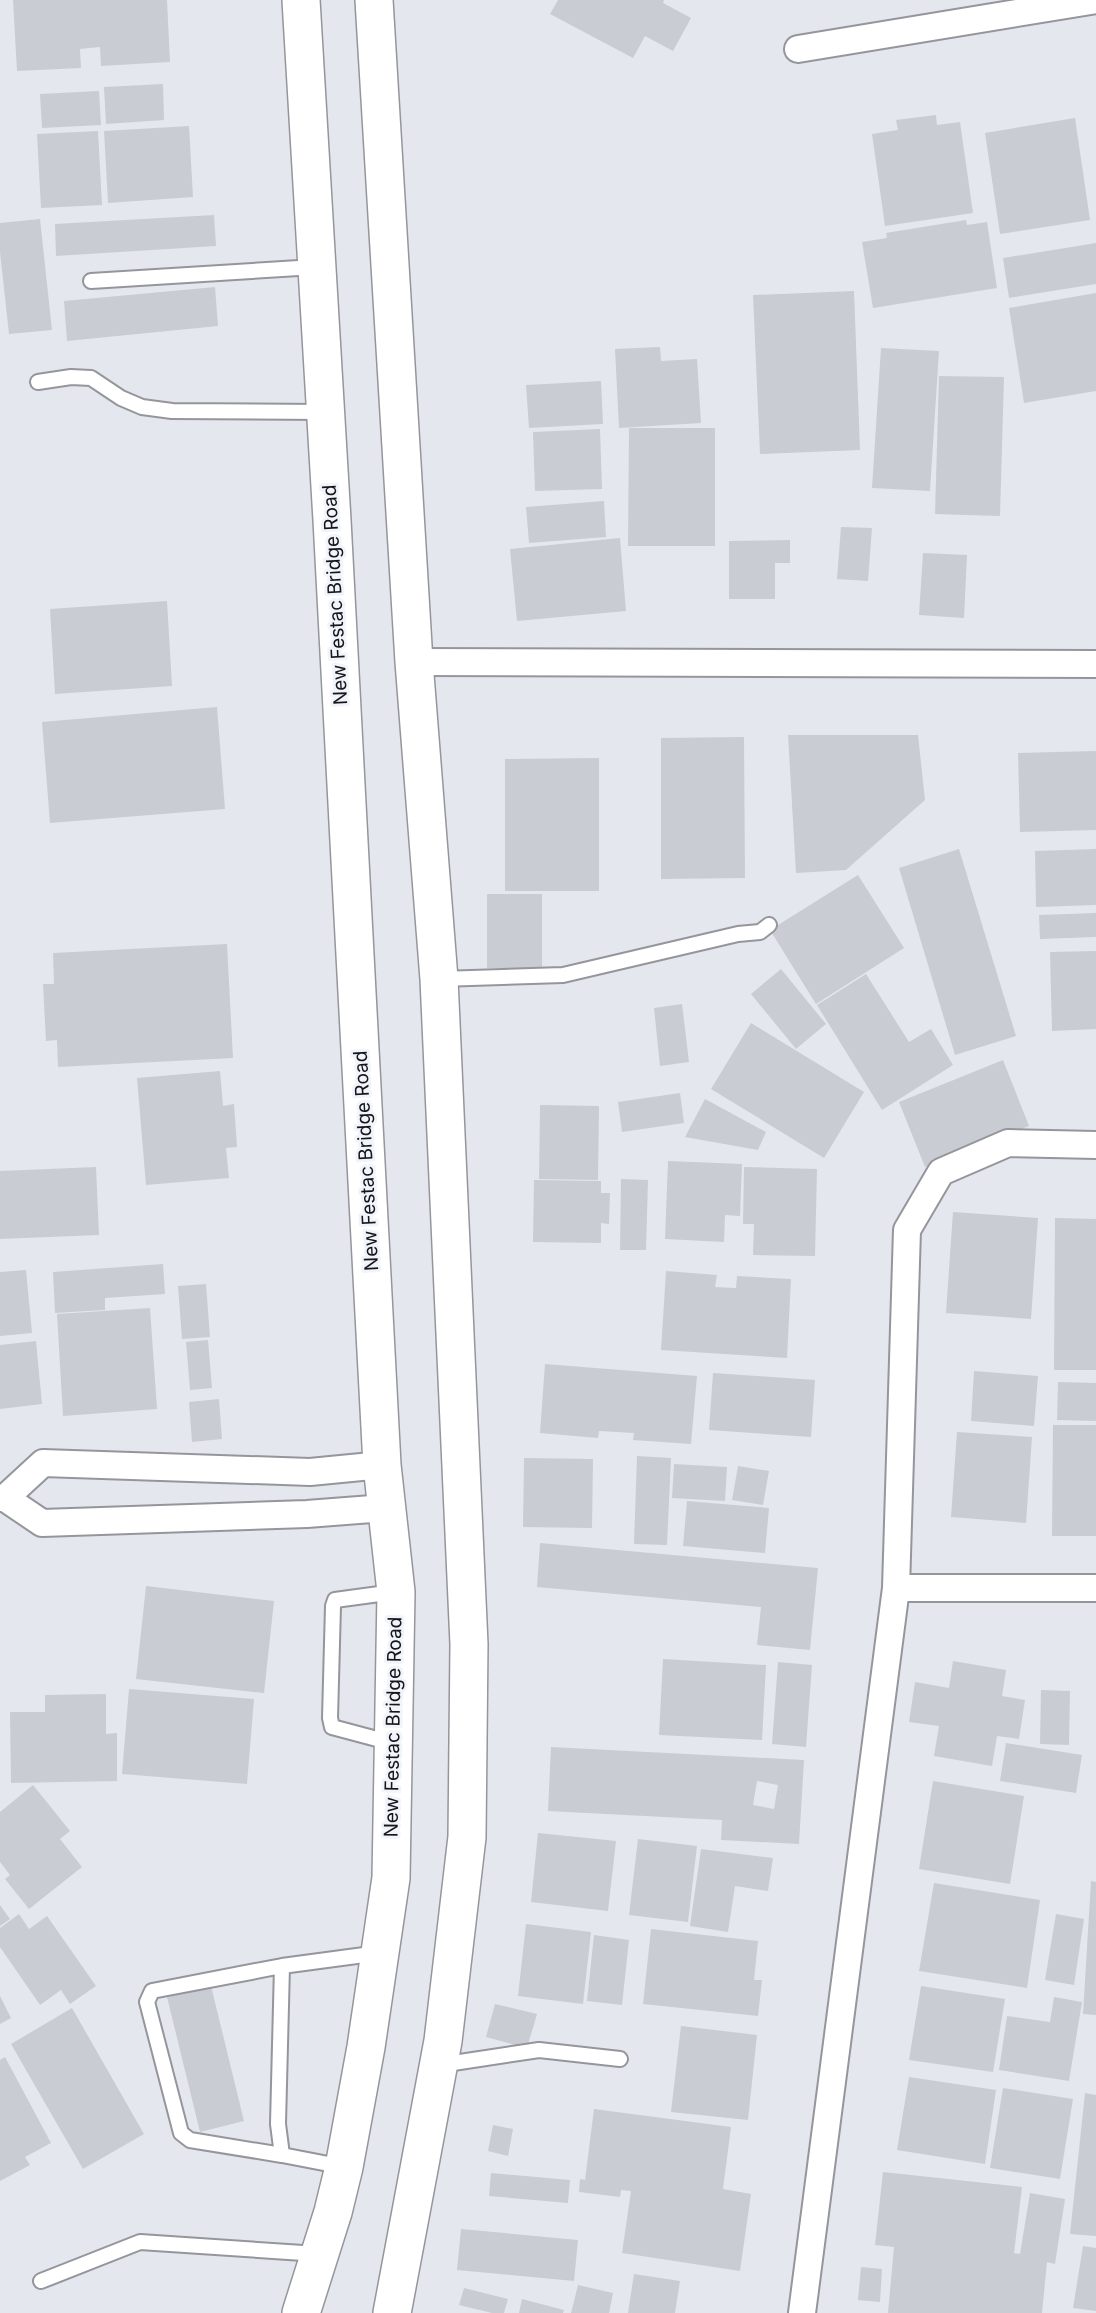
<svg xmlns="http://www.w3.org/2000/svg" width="1096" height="2313" font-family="Inter,sans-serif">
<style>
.building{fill:#caccd3;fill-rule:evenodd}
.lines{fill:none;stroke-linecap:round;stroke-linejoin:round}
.service-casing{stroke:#94969c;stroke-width:18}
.minor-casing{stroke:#94969c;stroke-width:30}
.secondary-casing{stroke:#94969c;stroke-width:40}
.service{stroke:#fff;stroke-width:14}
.minor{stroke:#fff;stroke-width:26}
.secondary{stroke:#fff;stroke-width:37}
.labels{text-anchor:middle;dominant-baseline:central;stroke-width:6;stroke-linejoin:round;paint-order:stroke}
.street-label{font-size:19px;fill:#151619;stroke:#f2f4fc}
</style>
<rect width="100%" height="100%" fill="#e5e7ee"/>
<path class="building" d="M 13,0 L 167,0 L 170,62 L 101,66 L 100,47 L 80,49 L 81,68 L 17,71 Z
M 558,0 L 664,0 L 663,3 L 691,18 L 673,51 L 645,36 L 633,58 L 550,14 Z
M 163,84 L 164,120 L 106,124 L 104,87 Z
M 99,91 L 101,125 L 42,128 L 40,94 Z
M 936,115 L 937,125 L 960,122 L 973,213 L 885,226 L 872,134 L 898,130 L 896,120 Z
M 1075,118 L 1090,220 L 1000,234 L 985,133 Z
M 189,126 L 193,197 L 108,203 L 104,131 Z
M 98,131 L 102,205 L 41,208 L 37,134 Z
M 214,215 L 216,246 L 56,256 L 55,224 Z
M 40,219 L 52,330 L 9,334 L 0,252 L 0,223 Z
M 966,220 L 967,225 L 987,222 L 997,288 L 873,308 L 862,242 L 887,238 L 886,233 Z
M 1096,243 L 1096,284 L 1009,298 L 1003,258 Z
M 215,287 L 218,326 L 67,341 L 64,301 Z
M 854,291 L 860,450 L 760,454 L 753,295 Z
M 1096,293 L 1096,391 L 1024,403 L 1009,308 Z
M 660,347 L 661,361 L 697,359 L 701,423 L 619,428 L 615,349 Z
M 881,348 L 939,351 L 930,491 L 872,488 Z
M 939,376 L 1004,377 L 1000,516 L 935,514 Z
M 601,381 L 603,424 L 529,428 L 526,385 Z
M 629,428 L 715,428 L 715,546 L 628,546 Z
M 600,429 L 602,489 L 535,491 L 533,432 Z
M 604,501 L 606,537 L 529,543 L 526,507 Z
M 841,527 L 872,528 L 868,581 L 837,579 Z
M 620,538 L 626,611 L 517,621 L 510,549 Z
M 790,540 L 790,563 L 775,563 L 775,599 L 729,599 L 729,541 Z
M 923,553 L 967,555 L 964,618 L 919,615 Z
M 167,601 L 172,686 L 55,694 L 50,609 Z
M 217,707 L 225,809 L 50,823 L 42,722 Z
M 788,735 L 918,735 L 925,800 L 846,870 L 796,873 Z
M 744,737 L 745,878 L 661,879 L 661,738 Z
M 1096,751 L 1096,830 L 1020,832 L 1018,753 Z
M 599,758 L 599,891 L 505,891 L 505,759 Z
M 959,849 L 1016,1036 L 955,1055 L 899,868 Z
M 1096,849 L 1096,905 L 1036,907 L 1035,851 Z
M 858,875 L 904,948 L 816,1004 L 770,930 Z
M 487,894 L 542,894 L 542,968 L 487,968 Z
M 1096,913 L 1096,937 L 1040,939 L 1039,915 Z
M 227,944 L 233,1058 L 58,1067 L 57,1040 L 46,1041 L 43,984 L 54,984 L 53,953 Z
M 1096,951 L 1096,1029 L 1052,1031 L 1050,952 Z
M 781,969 L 826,1024 L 796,1049 L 751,994 Z
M 866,974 L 909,1042 L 931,1029 L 953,1065 L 882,1110 L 817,1005 Z
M 682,1004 L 689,1062 L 660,1066 L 654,1008 Z
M 751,1023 L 864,1092 L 824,1158 L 711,1089 Z
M 1003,1060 L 1029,1126 L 925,1167 L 899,1102 Z
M 220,1071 L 223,1106 L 234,1104 L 237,1147 L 226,1148 L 229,1178 L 146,1185 L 137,1078 Z
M 680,1093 L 684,1123 L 622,1132 L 618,1102 Z
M 705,1099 L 766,1132 L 758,1150 L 685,1137 Z
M 540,1105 L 599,1106 L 598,1180 L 539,1179 Z
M 668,1161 L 742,1164 L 740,1216 L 725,1215 L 724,1242 L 665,1239 Z
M 96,1167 L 99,1235 L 0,1239 L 0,1171 Z
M 744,1167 L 817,1169 L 815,1256 L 753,1255 L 754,1224 L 743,1224 Z
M 621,1179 L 648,1180 L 646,1250 L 620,1250 Z
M 534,1180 L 601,1181 L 601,1193 L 610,1193 L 609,1224 L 601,1223 L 601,1243 L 533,1242 Z
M 953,1212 L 1038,1218 L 1031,1319 L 946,1313 Z
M 1055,1218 L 1096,1219 L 1096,1370 L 1054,1370 Z
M 163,1264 L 165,1294 L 105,1298 L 105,1310 L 55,1313 L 53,1272 Z
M 26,1270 L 32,1333 L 0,1336 L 0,1272 Z
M 666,1271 L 717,1275 L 715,1287 L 736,1288 L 737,1276 L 791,1279 L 787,1358 L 661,1350 Z
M 206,1284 L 210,1337 L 182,1339 L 178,1286 Z
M 150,1308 L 157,1409 L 63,1416 L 57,1314 Z
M 208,1340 L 212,1388 L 190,1390 L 186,1342 Z
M 36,1341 L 42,1404 L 0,1409 L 0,1345 Z
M 545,1364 L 697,1376 L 691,1444 L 633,1440 L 634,1433 L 599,1431 L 598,1438 L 540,1433 Z
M 974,1371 L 1038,1376 L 1034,1426 L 971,1421 Z
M 713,1373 L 815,1380 L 811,1437 L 709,1430 Z
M 1058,1382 L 1096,1383 L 1096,1421 L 1057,1420 Z
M 219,1399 L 222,1439 L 192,1442 L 189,1402 Z
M 1053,1425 L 1096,1425 L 1096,1536 L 1052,1536 Z
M 957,1432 L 1032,1437 L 1026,1523 L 951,1517 Z
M 637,1456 L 671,1458 L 667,1545 L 634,1544 Z
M 524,1458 L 593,1459 L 592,1528 L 523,1527 Z
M 674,1464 L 727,1467 L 725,1501 L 672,1498 Z
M 738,1466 L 769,1471 L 763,1505 L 732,1500 Z
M 687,1501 L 769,1508 L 765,1553 L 683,1546 Z
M 540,1543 L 818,1568 L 810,1650 L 757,1645 L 761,1607 L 537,1587 Z
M 146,1586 L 274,1601 L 264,1693 L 136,1679 Z
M 663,1659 L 766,1665 L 762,1740 L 659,1735 Z
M 953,1661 L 1006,1670 L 1002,1696 L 1025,1700 L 1019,1739 L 997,1736 L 992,1766 L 934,1756 L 939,1726 L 909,1722 L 915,1682 L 949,1688 Z
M 778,1662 L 812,1665 L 806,1747 L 772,1744 Z
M 129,1689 L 254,1699 L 247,1784 L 122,1774 Z
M 1041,1690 L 1070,1691 L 1069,1745 L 1040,1744 Z
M 106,1694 L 106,1734 L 117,1733 L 117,1781 L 11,1783 L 10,1712 L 45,1712 L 45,1695 Z
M 1006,1743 L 1082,1755 L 1076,1793 L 1000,1781 Z
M 551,1747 L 804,1760 L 799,1844 L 721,1840 L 722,1820 L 548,1811 ZM 757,1781 L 778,1785 L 774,1809 L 753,1805 Z
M 933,1781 L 1024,1796 L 1010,1884 L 919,1869 Z
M 33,1785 L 70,1831 L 60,1839 L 82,1867 L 29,1909 L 5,1879 L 10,1875 L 0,1862 L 0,1812 Z
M 538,1833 L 616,1841 L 608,1911 L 531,1902 Z
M 638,1839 L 697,1846 L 688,1922 L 629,1915 Z
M 701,1849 L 773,1858 L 768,1891 L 735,1886 L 728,1932 L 690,1926 Z
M 1091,1881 L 1096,1882 L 1096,2015 L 1083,2014 Z
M 934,1883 L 1040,1900 L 1027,1988 L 919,1971 Z
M 0,1905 L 10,1919 L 0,1926 Z
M 19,1914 L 29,1929 L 47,1916 L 96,1986 L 70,2004 L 61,1990 L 40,2005 L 0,1947 L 0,1928 Z
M 1056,1914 L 1084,1919 L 1074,1985 L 1045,1980 Z
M 526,1924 L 591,1932 L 583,2004 L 518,1996 Z
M 651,1929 L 758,1941 L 754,1980 L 762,1980 L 758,2016 L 643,2004 Z
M 594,1935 L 629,1940 L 622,2005 L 587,2001 Z
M 211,1986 L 244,2121 L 200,2132 L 167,1997 Z
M 921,1986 L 1005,1999 L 993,2072 L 909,2060 Z
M 0,1996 L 11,2018 L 0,2024 Z
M 1054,1997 L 1082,2002 L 1069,2081 L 999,2070 L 1007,2016 L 1050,2022 Z
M 495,2004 L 537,2014 L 527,2048 L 486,2037 Z
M 72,2008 L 144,2134 L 83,2169 L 11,2044 Z
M 681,2026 L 757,2035 L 748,2120 L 671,2112 Z
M 5,2057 L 51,2143 L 25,2157 L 30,2165 L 0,2181 L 0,2060 Z
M 909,2077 L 996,2090 L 985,2164 L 897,2150 Z
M 1003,2088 L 1073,2099 L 1060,2179 L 990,2168 Z
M 1085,2093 L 1096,2095 L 1096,2236 L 1070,2234 Z
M 594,2109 L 731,2127 L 723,2189 L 751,2194 L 740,2271 L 622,2253 L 631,2191 L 621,2190 L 620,2197 L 579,2192 L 580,2179 L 585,2180 Z
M 493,2125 L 513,2129 L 508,2156 L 488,2151 Z
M 883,2172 L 1022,2187 L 1014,2253 L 1020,2254 L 1030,2193 L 1065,2199 L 1055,2264 L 1047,2262 L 1042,2313 L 888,2313 L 894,2247 L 875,2245 Z
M 491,2173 L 570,2180 L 568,2203 L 489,2196 Z
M 461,2229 L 578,2240 L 574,2281 L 457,2270 Z
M 1083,2246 L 1096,2248 L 1096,2311 L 1073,2308 Z
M 861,2267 L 882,2269 L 880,2302 L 858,2300 Z
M 634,2274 L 680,2281 L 675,2313 L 628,2313 Z
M 578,2285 L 613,2293 L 609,2313 L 571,2313 Z
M 464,2288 L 508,2299 L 504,2313 L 492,2313 L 459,2305 Z
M 522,2299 L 564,2310 L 563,2313 L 519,2313 Z"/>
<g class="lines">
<g class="service-casing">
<path id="service" d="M 91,281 L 315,267
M 38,382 L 71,377 L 91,378 L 121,398 L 142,407 L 172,411 L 324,412
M 440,979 L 563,975 L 738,934 L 760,932 L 769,925
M 392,1743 L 332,1727 L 330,1718 L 333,1606 L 335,1600 L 394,1592
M 440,2065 L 539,2050 L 620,2059
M 282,2155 L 190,2140 L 181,2133 L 147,2002 L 152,1991 L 282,1966
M 344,2167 L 282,2155 L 278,2124 L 282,1966 L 379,1953
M 41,2281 L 140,2242 L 318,2254"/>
</g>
<g class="minor-casing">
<path id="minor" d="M 798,49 L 1096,0
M 414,662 L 1096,664
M 1096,1145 L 1008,1143 L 941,1172 L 907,1230 L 896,1588 L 1096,1588
M 0,1498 L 5,1498 L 42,1523 L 307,1514 L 385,1508
M 5,1498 L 43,1463 L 310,1472 L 382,1465
M 802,2313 L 896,1588"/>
</g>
<g class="secondary-casing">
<path id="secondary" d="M 301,0 L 332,520 L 382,1465 L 396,1592 L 391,1878 L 366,2047 L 344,2167 L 333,2212 L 301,2313
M 374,0 L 414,662 L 439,979 L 469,1644 L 467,1837 L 443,2041 L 392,2313"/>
</g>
<use href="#service" class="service"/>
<use href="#minor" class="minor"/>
<use href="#secondary" class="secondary"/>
</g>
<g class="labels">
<g class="street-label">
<text transform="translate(335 595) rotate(-93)">New Festac Bridge Road</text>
<text transform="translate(366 1161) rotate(-93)">New Festac Bridge Road</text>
<text transform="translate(393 1727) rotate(-89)">New Festac Bridge Road</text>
</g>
</g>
</svg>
